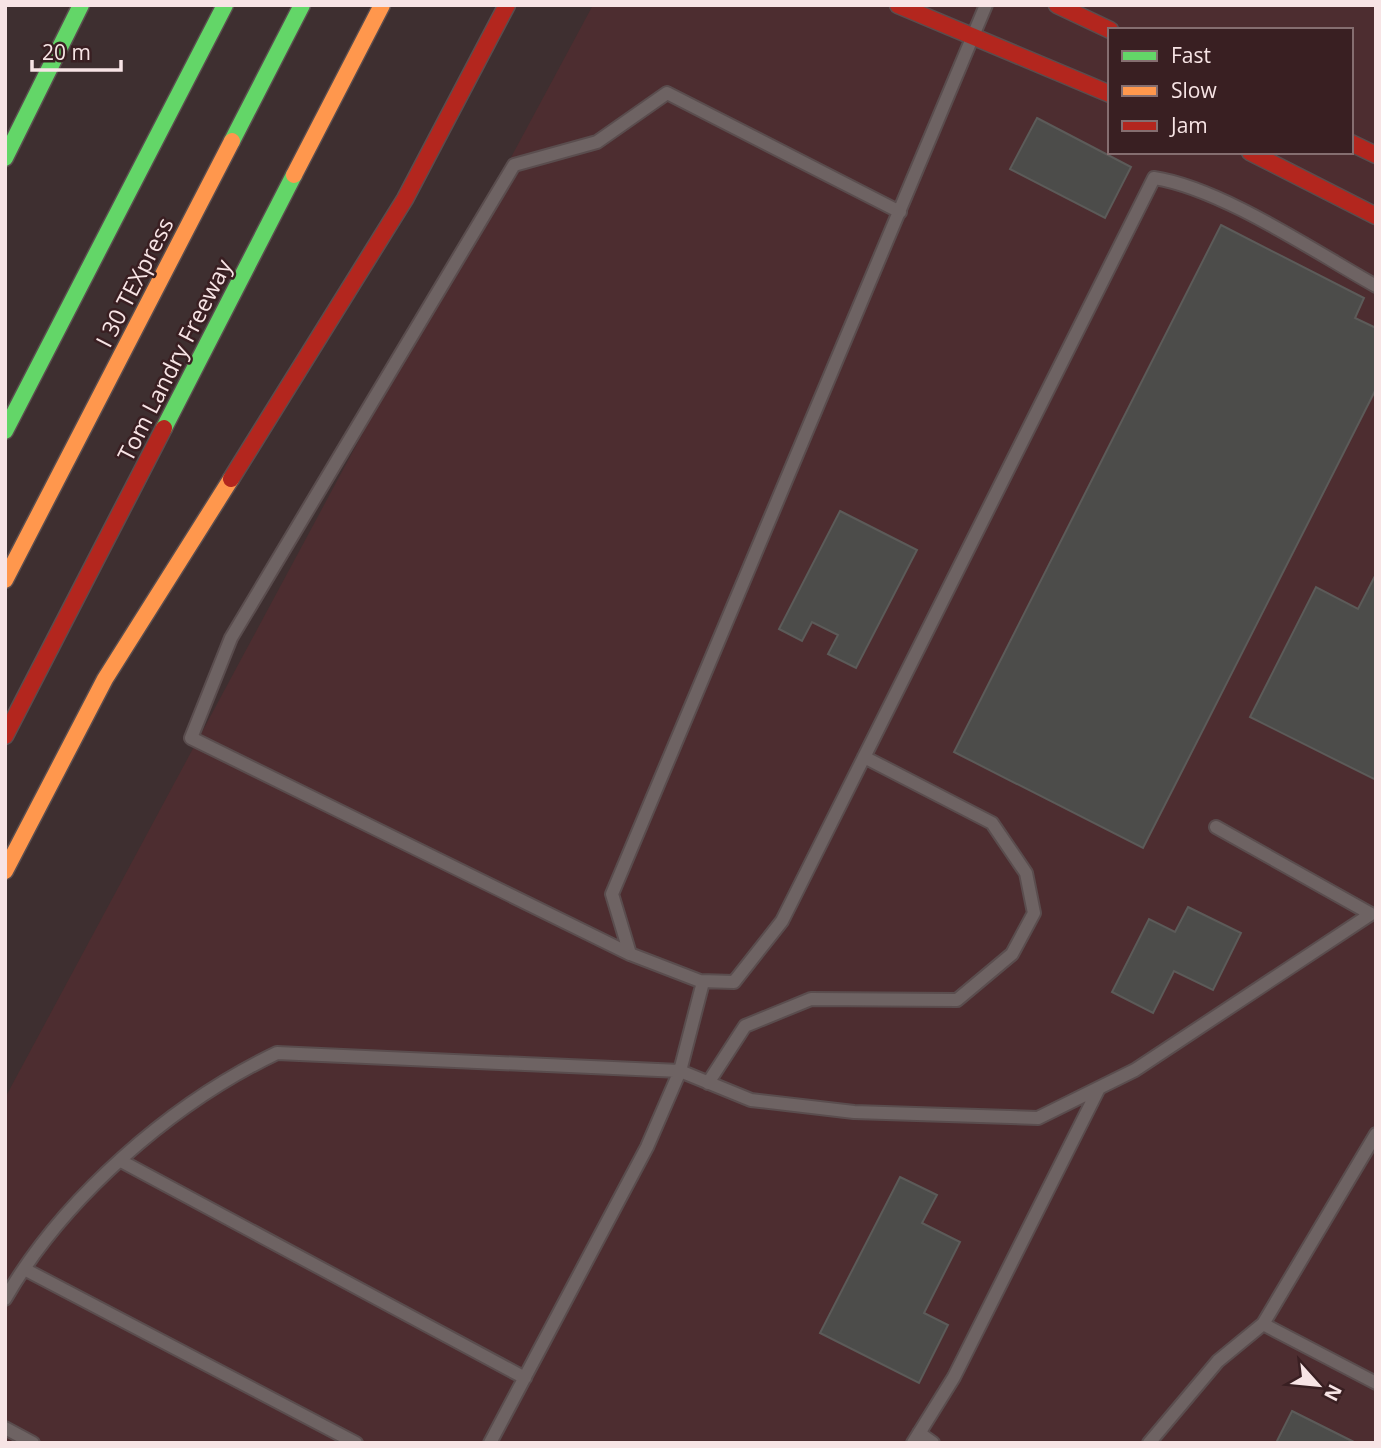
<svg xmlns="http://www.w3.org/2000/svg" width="1381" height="1448" font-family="'Open Sans',sans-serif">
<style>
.built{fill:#4d2d30;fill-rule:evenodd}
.building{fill:#4c4c4a;stroke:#5c5b59;stroke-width:2}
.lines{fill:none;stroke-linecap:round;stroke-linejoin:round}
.lane-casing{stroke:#5a4d4e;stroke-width:16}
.fast-casing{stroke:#5a4d4e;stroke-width:19}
.slow-casing{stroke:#5a4d4e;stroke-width:19}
.jam-casing{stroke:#5a4d4e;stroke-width:19}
.lane{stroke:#6e6363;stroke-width:12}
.fast{stroke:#63d668;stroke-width:16}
.slow{stroke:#ff974d;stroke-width:16}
.jam{stroke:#b3261e;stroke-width:16}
.labels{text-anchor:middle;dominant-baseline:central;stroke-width:5;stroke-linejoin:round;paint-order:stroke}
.street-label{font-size:23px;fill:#f7e4e5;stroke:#391f22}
</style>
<rect width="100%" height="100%" fill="#3e2f30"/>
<path class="built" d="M 593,5 L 1376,5 L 1376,1443 L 5,1443 L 5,1098 ZM 1110,30 L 1351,30 L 1351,152 L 1110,152 Z"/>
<path class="building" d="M 1037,118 L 1131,167 L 1105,218 L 1010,169 Z
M 1221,225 L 1364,298 L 1355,318 L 1376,328 L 1376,389 L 1143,848 L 954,752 Z
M 840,511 L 917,550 L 856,668 L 828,654 L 838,635 L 812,622 L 802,641 L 779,629 Z
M 1376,574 L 1376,780 L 1250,717 L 1316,587 L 1358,609 Z
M 1188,907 L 1241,933 L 1213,990 L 1174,971 L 1153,1013 L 1112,992 L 1149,919 L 1175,932 Z
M 900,1177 L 937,1195 L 922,1223 L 960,1242 L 924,1313 L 948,1325 L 919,1383 L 820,1333 Z
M 1292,1411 L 1356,1443 L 1276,1443 Z"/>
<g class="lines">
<g class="lane-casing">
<path id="lane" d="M 986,5 L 612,894 L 630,954 L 700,981 L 734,982 L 782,921 L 1154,178 C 1221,188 1315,252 1376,286
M 630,954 L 191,738 L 231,638 L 514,165 L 597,142 L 667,93 L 900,212
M 708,1083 L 745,1026 L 811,999 L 957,1000 L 1012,954 L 1034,913 L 1026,873 L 992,823 L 864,757
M 121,1161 L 525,1378
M 26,1270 L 356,1443
M 5,1299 C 63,1198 172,1103 277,1053 L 680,1071 L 751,1100 L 854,1112 L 1038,1118 L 1135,1070 L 1371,914 L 1216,827
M 1263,1324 L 1376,1383
M 5,1428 L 33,1443
M 919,1433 L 933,1443
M 490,1443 L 647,1147 L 680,1071 L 703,982
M 913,1443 L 954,1377 L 1099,1088
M 1149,1443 L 1218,1361 L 1263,1324 L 1376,1134"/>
</g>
<g class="fast-casing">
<path id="fast" d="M 232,141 L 302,5
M 5,158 L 81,5
M 164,428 L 294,175
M 5,431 L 225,5"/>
</g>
<g class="slow-casing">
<path id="slow" d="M 294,175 L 382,5
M 5,580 L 232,141
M 5,871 L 105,679 L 231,479"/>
</g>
<g class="jam-casing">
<path id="jam" d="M 898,5 L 1110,94
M 1057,5 L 1110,30
M 1351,143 L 1376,155
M 1250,152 L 1376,216
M 231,479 L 405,199 L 507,5
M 5,736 L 164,428"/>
</g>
<use href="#lane" class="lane"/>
<use href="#fast" class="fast"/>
<use href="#slow" class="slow"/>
<use href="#jam" class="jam"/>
</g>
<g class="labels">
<g class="street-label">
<text transform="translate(134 282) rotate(-63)">I 30 TEXpress</text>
<text transform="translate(174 360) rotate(-63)">Tom Landry Freeway</text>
</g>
</g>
<rect width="1381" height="1448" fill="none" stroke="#f7e4e5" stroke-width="14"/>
<rect x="1108" y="28" width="245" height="126" fill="#391f22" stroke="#856e70" stroke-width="2"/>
<rect x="1122" y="51" width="35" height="10" fill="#63d668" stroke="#856e70" stroke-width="2"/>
<text x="1171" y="63" font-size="21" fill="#f7e4e5">Fast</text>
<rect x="1122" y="86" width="35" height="10" fill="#ff974d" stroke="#856e70" stroke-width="2"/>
<text x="1171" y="98" font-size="21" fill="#f7e4e5">Slow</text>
<rect x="1122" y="121" width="35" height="10" fill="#b3261e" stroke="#856e70" stroke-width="2"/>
<text x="1171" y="133" font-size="21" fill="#f7e4e5">Jam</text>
<g transform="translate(1318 1385) rotate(117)" stroke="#391f22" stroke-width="5" paint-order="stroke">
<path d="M0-5L12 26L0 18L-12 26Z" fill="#f7e4e5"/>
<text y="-10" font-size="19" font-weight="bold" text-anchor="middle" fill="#f7e4e5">N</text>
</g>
<path d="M32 60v10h89v-10" fill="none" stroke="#f7e4e5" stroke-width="3.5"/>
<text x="42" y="60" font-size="21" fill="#f7e4e5" stroke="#391f22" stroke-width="5" paint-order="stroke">20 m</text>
</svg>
